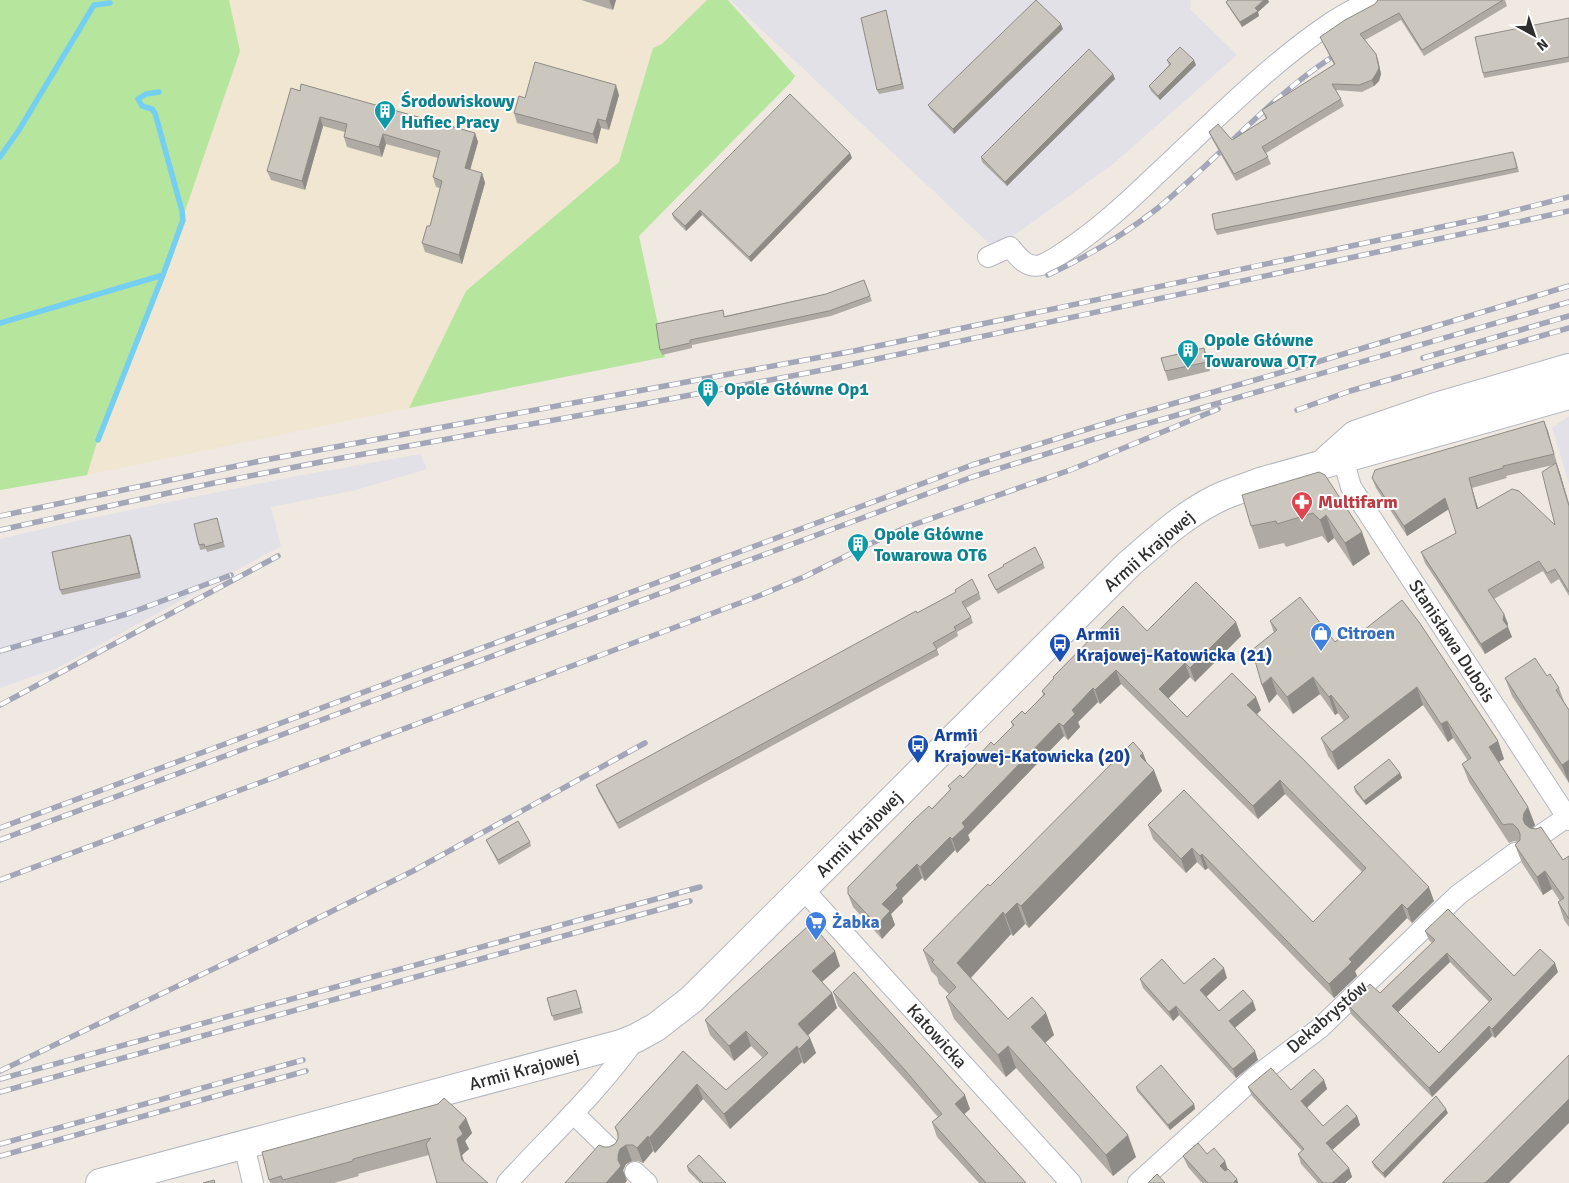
<svg xmlns="http://www.w3.org/2000/svg" width="1569" height="1183" font-family="Signika,sans-serif">
<style>
.industrial{fill:#e3e1e8}
.education{fill:#f0e6d1}
.green{fill:#b6e59e}
.lines{fill:none;stroke-linecap:round;stroke-linejoin:round}
.stream{stroke:#75cff0;stroke-width:5.5}
.street-casing{stroke:#b4b7c1;stroke-width:22}
.secondary-casing{stroke:#b4b7c1;stroke-width:30}
.street{stroke:#fff;stroke-width:20}
.secondary{stroke:#fff;stroke-width:28}
.rail-casing{stroke:#a3a6b8;stroke-width:5.5}
.rail{stroke:#fff;stroke-width:4;stroke-dasharray:11;stroke-linecap:butt}
.wall{fill:#afaba4;fill-rule:evenodd}
.shaded-wall{fill:#8e8b86}
.building{fill:#cbc7bf;stroke:#8e8b86;fill-rule:evenodd}
.labels{text-anchor:middle;dominant-baseline:central;stroke-width:4;stroke-linejoin:round;paint-order:stroke}
.culture-label{font-size:18px;font-weight:bold;fill:#0d838f;stroke:#fff;text-anchor:start}
.health-label{font-size:18px;font-weight:bold;fill:#be3a42;stroke:#fff;text-anchor:start}
.street-label{font-size:18px;fill:#2e2e2e;stroke:#fff}
.shop-label{font-size:18px;font-weight:bold;fill:#366cbe;stroke:#fff;text-anchor:start}
.transit-label{font-size:18px;font-weight:bold;fill:#164399;stroke:#fff;text-anchor:start}
</style>
<rect width="100%" height="100%" fill="#efe9e1"/>
<path class="industrial" d="M 730,0 L 1191,0 L 1190,9 L 1237,55 L 1112,165 L 995,249 Z
M 1569,416 L 1569,484 L 1552,428 Z
M 420,454 L 427,469 L 356,490 L 271,507 L 281,546 L 57,668 L 0,688 L 0,539 L 72,522 L 292,477 Z"/>
<path class="education" d="M 229,0 L 707,0 L 662,44 L 653,48 L 619,162 L 466,291 L 409,408 L 87,475 L 98,440 L 163,275 L 240,51 Z"/>
<path class="green" d="M 0,0 L 229,0 L 240,51 L 163,275 L 98,439 L 87,475 L 0,490 Z
M 707,0 L 728,0 L 795,76 L 791,82 L 639,236 L 665,357 L 409,408 L 466,291 L 619,162 L 653,48 L 662,44 Z"/>
<g class="lines">
<path class="stream" d="M 0,157 L 19,130 L 94,5 L 110,3
M 0,323 L 163,275
M 98,440 L 163,275 L 183,220 L 182,211 L 155,113 L 152,109 L 142,106 L 138,99 L 146,94 L 159,92"/>
<g class="street-casing">
<path id="street" d="M 988,257 L 1010,247 C 1018,257 1027,269 1041,265 C 1050,262 1059,255 1067,250 C 1100,228 1129,201 1157,174 C 1213,122 1268,65 1332,22 C 1344,14 1358,7 1372,0
M 1343,459 L 1351,487 L 1569,820
M 1541,835 L 1567,817
M 803,889 L 1071,1183
M 573,1113 L 612,1151
M 244,1145 L 253,1183
M 635,1172 L 647,1183
M 507,1183 C 550,1136 599,1091 636,1038
M 1138,1183 L 1255,1077 L 1320,1028 L 1458,895 L 1515,853"/>
</g>
<g class="secondary-casing">
<path id="secondary" d="M 1327,460 L 1355,435 L 1436,407 L 1569,368
M 100,1183 L 621,1044 L 636,1038 L 656,1027 L 692,999 L 1128,565 C 1156,541 1182,516 1216,499 C 1230,492 1245,488 1260,482 L 1569,395"/>
</g>
<use href="#street" class="street"/>
<use href="#secondary" class="secondary"/>
<g class="rail-casing">
<path id="rail" d="M 1048,275 C 1086,257 1124,235 1158,208 C 1217,160 1266,101 1329,59
M 1423,358 L 1569,316
M 1297,410 L 1350,391 L 1569,328
M 0,516 L 265,460 L 854,351 L 1493,216 L 1569,197
M 0,530 L 214,483 L 336,459 L 643,404 L 844,366 L 1569,211
M 0,651 L 130,613 L 231,575
M 0,705 L 278,556
M 0,828 L 972,465 L 1123,418 L 1307,365 L 1569,286
M 0,840 L 972,477 L 1094,439 L 1569,302
M 0,880 L 756,597 L 806,576 L 870,544 L 907,527 L 1073,469 L 1218,409
M 0,1071 L 278,938 L 413,871 L 645,743
M 0,1079 L 700,887
M 0,1092 L 690,901
M 0,1144 L 303,1060
M 0,1156 L 306,1071"/>
</g>
<use href="#rail" class="rail"/>
</g>
<path class="wall" d="M 581,0 L 616,0 L 613,10 Z
M 1228,0 L 1268,0 L 1269,2 L 1258,12 L 1259,16 L 1242,27 L 1228,6 L 1226,2 Z
M 1378,0 L 1505,0 L 1507,6 L 1424,56 L 1401,20 L 1365,40 L 1376,54 L 1378,60 L 1381,74 L 1379,81 L 1374,86 L 1362,92 L 1336,90 L 1341,99 L 1344,106 L 1266,153 L 1271,164 L 1236,181 L 1212,139 L 1209,132 L 1232,140 L 1266,119 L 1262,110 L 1334,65 L 1320,37 L 1375,4 Z
M 887,15 L 904,89 L 879,94 L 877,90 Z
M 1569,18 L 1569,62 L 1484,78 L 1483,73 Z
M 1063,29 L 954,134 L 930,109 L 928,105 Z
M 1167,60 L 1196,65 L 1160,100 L 1151,91 L 1149,86 L 1169,65 Z
M 1113,74 L 1115,79 L 1007,186 L 982,162 L 981,157 Z
M 291,88 L 475,133 L 478,142 L 470,170 L 482,173 L 485,183 L 462,264 L 425,252 L 422,243 L 430,226 L 440,188 L 436,187 L 433,177 L 438,158 L 386,144 L 382,157 L 347,147 L 344,137 L 345,132 L 323,126 L 305,190 L 271,180 L 267,171 Z
M 619,95 L 609,130 L 601,128 L 597,144 L 517,123 L 514,113 L 525,98 Z
M 1515,157 L 1519,172 L 1217,235 L 1215,230 Z
M 852,158 L 751,262 L 702,215 L 686,231 L 674,219 L 672,214 Z
M 864,280 L 872,301 L 831,316 L 692,345 L 692,348 L 662,355 L 660,350 L 725,316 L 826,294 Z
M 1204,348 L 1210,371 L 1168,381 L 1165,371 Z
M 1544,421 L 1569,503 L 1569,596 L 1559,579 L 1551,584 L 1543,571 L 1494,599 L 1504,614 L 1508,624 L 1507,626 L 1512,637 L 1485,654 L 1425,563 L 1421,552 L 1456,533 L 1449,509 L 1407,536 L 1376,488 L 1372,478 ZM 1553,465 L 1555,525 L 1478,508 L 1472,488 L 1507,478 L 1506,476 Z
M 1319,472 L 1370,554 L 1353,566 L 1334,538 L 1328,543 L 1322,536 L 1286,547 L 1284,543 L 1259,549 L 1251,526 Z
M 217,518 L 225,547 L 207,552 L 206,549 L 200,550 L 199,545 Z
M 130,535 L 141,578 L 62,595 L 60,590 Z
M 1043,563 L 1045,568 L 998,594 L 988,575 Z
M 979,593 L 981,599 L 966,608 L 971,617 L 973,623 L 957,632 L 958,636 L 937,649 L 939,655 L 619,829 L 598,791 L 596,785 L 917,613 Z
M 1270,621 L 1335,642 L 1350,641 L 1498,741 L 1504,759 L 1499,762 L 1528,807 L 1535,825 L 1532,829 L 1563,860 L 1569,856 L 1569,927 L 1564,920 L 1558,902 L 1560,901 L 1552,889 L 1543,895 L 1522,863 L 1515,845 L 1518,842 L 1514,841 L 1509,843 L 1469,782 L 1462,764 L 1468,761 L 1453,738 L 1448,742 L 1423,705 L 1338,770 L 1328,756 L 1321,738 L 1344,721 L 1338,713 L 1335,715 L 1320,694 L 1293,714 L 1277,694 L 1269,703 L 1262,685 L 1274,633 Z
M 1236,622 L 1241,636 L 1195,682 L 1190,677 L 1168,698 L 1187,717 L 1261,710 L 1257,714 L 1434,901 L 1412,923 L 1407,918 L 1355,971 L 1357,976 L 1334,998 L 1208,868 L 1205,870 L 1197,862 L 1186,873 L 1153,839 L 1148,825 L 1184,790 L 1313,922 L 1362,872 L 1285,794 L 1258,819 L 1121,684 L 1100,704 L 1098,702 L 1078,722 L 1080,727 L 1068,740 L 1064,736 L 968,835 L 970,840 L 957,853 L 955,850 L 925,881 L 922,878 L 902,898 L 903,902 L 891,914 L 895,925 L 882,939 L 853,907 L 848,894 L 950,790 L 948,786 L 963,778 L 981,759 L 979,755 L 994,745 L 1013,727 L 1011,722 L 1025,714 L 1043,695 L 1042,691 L 1054,679 L 1053,677 L 1147,631 Z
M 1547,676 L 1559,688 L 1565,704 L 1569,710 L 1569,783 L 1512,696 L 1505,678 Z
M 1147,764 L 1162,791 L 1029,928 L 1025,924 L 1013,936 L 1011,934 L 971,978 L 1008,1019 L 1046,1013 L 1054,1035 L 1045,1043 L 1136,1157 L 1113,1176 L 1016,1068 L 1006,1077 L 954,1019 L 946,997 L 949,994 L 939,984 L 937,977 L 931,971 L 923,950 L 990,886 Z
M 1400,773 L 1402,778 L 1366,805 L 1355,792 L 1354,787 Z
M 486,840 L 530,842 L 531,846 L 499,865 L 488,844 Z
M 1425,931 L 1514,976 L 1558,972 L 1495,1038 L 1492,1036 L 1432,1097 L 1351,1014 L 1348,1005 L 1380,993 L 1432,943 L 1429,940 ZM 1450,962 L 1489,1002 L 1439,1053 L 1398,1012 Z
M 840,966 L 822,982 L 832,993 L 837,1008 L 808,1035 L 810,1038 L 816,1053 L 804,1064 L 802,1062 L 730,1129 L 703,1099 L 655,1153 L 653,1151 L 643,1163 L 638,1161 L 632,1161 L 626,1164 L 623,1171 L 627,1181 L 604,1147 L 609,1147 L 615,1144 L 618,1139 L 618,1136 L 615,1127 L 683,1051 L 726,1090 L 763,1058 L 751,1046 L 734,1061 L 710,1035 L 705,1020 Z
M 1227,978 L 1206,996 L 1219,1011 L 1256,1010 L 1235,1028 L 1258,1060 L 1236,1078 L 1179,1015 L 1173,1021 L 1143,988 L 1140,979 L 1184,984 Z
M 576,990 L 583,1013 L 554,1021 L 547,998 Z
M 833,992 L 970,1109 L 964,1114 L 1026,1183 L 979,1183 L 937,1137 L 932,1122 L 938,1117 L 910,1085 L 838,1006 Z
M 1324,1080 L 1327,1089 L 1307,1108 L 1323,1126 L 1357,1116 L 1360,1125 L 1332,1150 L 1349,1168 L 1352,1177 L 1345,1183 L 1318,1183 L 1301,1164 L 1298,1154 L 1302,1151 L 1252,1096 L 1248,1087 L 1291,1090 Z
M 1136,1087 L 1194,1104 L 1195,1109 L 1170,1130 L 1137,1091 Z
M 1448,1113 L 1385,1178 L 1374,1167 L 1372,1162 Z
M 466,1118 L 472,1133 L 465,1141 L 469,1149 L 462,1155 L 464,1162 L 429,1155 L 358,1174 L 359,1176 L 334,1183 L 270,1183 L 262,1152 Z
M 1207,1154 L 1228,1169 L 1238,1183 L 1202,1183 L 1188,1167 L 1183,1156 Z
M 687,1166 L 726,1183 L 700,1183 L 688,1171 Z"/>
<path class="shaded-wall" d="M 609,0 L 616,0 L 613,10 Z
M 1264,0 L 1268,0 L 1269,2 L 1258,12 L 1259,16 L 1242,27 L 1240,22 Z
M 886,10 L 887,15 L 904,89 L 902,84 Z
M 1061,24 L 1063,29 L 954,134 L 953,129 Z
M 1376,54 L 1378,60 L 1381,74 L 1379,81 L 1374,86 L 1372,80 Z
M 1194,60 L 1196,65 L 1160,100 L 1158,96 Z
M 1113,74 L 1115,79 L 1007,186 L 1005,182 Z
M 616,85 L 619,95 L 609,130 L 606,121 Z
M 320,117 L 323,126 L 305,190 L 302,181 Z
M 598,119 L 601,128 L 597,144 L 593,134 Z
M 475,133 L 478,142 L 468,177 L 465,168 Z
M 383,134 L 386,144 L 382,157 L 379,147 Z
M 850,153 L 852,158 L 751,262 L 749,257 Z
M 482,173 L 485,183 L 462,264 L 459,255 Z
M 700,210 L 702,215 L 686,231 L 685,226 Z
M 1204,348 L 1207,358 L 1210,371 L 1207,362 Z
M 1544,421 L 1548,431 L 1557,464 L 1554,454 Z
M 1556,463 L 1560,473 L 1569,506 Z
M 1469,478 L 1472,488 L 1481,519 L 1477,509 Z
M 1445,498 L 1449,509 L 1407,536 L 1404,526 Z
M 1326,515 L 1334,538 L 1328,543 L 1320,520 Z
M 1362,532 L 1370,554 L 1353,566 L 1345,543 Z
M 130,535 L 132,539 L 141,578 L 139,573 Z
M 1504,614 L 1508,624 L 1507,628 L 1508,627 L 1512,637 L 1485,654 L 1481,644 L 1503,620 Z
M 1236,622 L 1241,636 L 1195,682 L 1190,668 Z
M 1185,663 L 1190,677 L 1164,703 L 1159,689 Z
M 1116,670 L 1121,684 L 1100,704 L 1095,690 Z
M 1271,677 L 1277,694 L 1269,703 L 1262,685 Z
M 1313,677 L 1320,694 L 1293,714 L 1287,697 Z
M 1417,687 L 1423,705 L 1338,770 L 1332,752 Z
M 1093,688 L 1098,702 L 1078,722 L 1080,727 L 1068,740 L 1063,726 L 1072,710 Z
M 1331,695 L 1338,713 L 1335,715 L 1329,697 Z
M 1256,697 L 1261,710 L 1252,719 L 1247,705 Z
M 1447,721 L 1453,738 L 1448,742 L 1441,724 Z
M 1059,723 L 1064,736 L 968,835 L 970,840 L 957,853 L 952,839 L 962,823 Z
M 1498,741 L 1504,759 L 1495,764 L 1489,747 Z
M 1143,753 L 1151,773 L 1154,770 L 1162,791 L 1029,928 L 1021,906 Z
M 1569,760 L 1569,783 L 1562,765 Z
M 1400,773 L 1402,778 L 1366,805 L 1364,801 Z
M 1280,780 L 1285,794 L 1258,819 L 1253,806 Z
M 1528,807 L 1535,825 L 1530,830 L 1529,836 L 1523,819 L 1524,813 Z
M 950,837 L 955,850 L 925,881 L 920,867 Z
M 1192,848 L 1197,862 L 1186,873 L 1181,859 Z
M 1202,854 L 1208,868 L 1205,870 L 1200,856 Z
M 917,864 L 922,878 L 902,898 L 903,902 L 891,914 L 895,925 L 882,939 L 877,925 L 882,904 L 896,885 Z
M 1545,871 L 1552,889 L 1543,895 L 1537,877 Z
M 1429,887 L 1434,901 L 1412,923 L 1407,909 Z
M 1017,903 L 1025,924 L 1013,936 L 1005,915 Z
M 1402,904 L 1407,918 L 1355,971 L 1357,976 L 1334,998 L 1329,984 L 1349,959 Z
M 1003,912 L 1011,934 L 965,984 L 957,963 Z
M 835,951 L 840,966 L 817,986 L 812,971 Z
M 1447,953 L 1450,962 L 1395,1015 L 1392,1006 Z
M 1555,963 L 1558,972 L 1495,1038 L 1492,1029 Z
M 1224,968 L 1227,978 L 1204,999 L 1200,990 Z
M 832,993 L 837,1008 L 803,1040 L 798,1024 Z
M 1253,1001 L 1256,1010 L 1232,1030 L 1229,1021 Z
M 1176,1006 L 1179,1015 L 1173,1021 L 1169,1012 Z
M 1046,1013 L 1054,1035 L 1038,1049 L 1031,1027 Z
M 1489,1026 L 1492,1036 L 1432,1097 L 1429,1088 Z
M 746,1031 L 751,1046 L 734,1061 L 729,1046 Z
M 810,1038 L 816,1053 L 804,1064 L 799,1049 Z
M 797,1046 L 802,1062 L 730,1129 L 724,1114 Z
M 1008,1046 L 1016,1068 L 1006,1077 L 998,1055 Z
M 1255,1051 L 1258,1060 L 1236,1078 L 1233,1069 Z
M 1324,1080 L 1327,1089 L 1304,1110 L 1301,1101 Z
M 697,1084 L 703,1099 L 655,1153 L 649,1138 Z
M 965,1095 L 970,1109 L 960,1118 L 955,1104 Z
M 1569,1099 L 1569,1123 L 1509,1183 L 1485,1183 Z
M 1194,1104 L 1195,1109 L 1170,1130 L 1168,1125 Z
M 1446,1109 L 1448,1113 L 1385,1178 L 1383,1173 Z
M 1357,1116 L 1360,1125 L 1330,1152 L 1326,1143 Z
M 466,1118 L 472,1133 L 465,1141 L 469,1149 L 462,1155 L 468,1175 L 462,1160 L 457,1139 L 459,1127 Z
M 1128,1135 L 1136,1157 L 1113,1176 L 1106,1155 Z
M 648,1136 L 653,1151 L 643,1163 L 637,1148 Z
M 626,1145 L 632,1161 L 626,1164 L 623,1170 L 627,1181 L 625,1183 L 606,1183 L 618,1160 L 618,1155 L 620,1149 Z
M 1225,1161 L 1229,1173 L 1224,1177 L 1220,1166 Z
M 1349,1168 L 1352,1177 L 1345,1183 L 1332,1183 Z
M 1237,1179 L 1238,1183 L 1234,1183 L 1234,1182 Z"/>
<path class="building" d="M 1036,0 L 1061,24 L 953,129 L 928,105 Z
M 1228,0 L 1264,0 L 1255,8 L 1258,11 L 1240,22 L 1226,2 Z
M 1378,0 L 1503,0 L 1422,50 L 1399,13 L 1360,34 L 1376,54 L 1379,68 L 1376,74 L 1372,80 L 1359,85 L 1332,84 L 1341,99 L 1262,147 L 1268,157 L 1234,174 L 1209,132 L 1218,124 L 1232,140 L 1267,118 L 1262,110 L 1335,64 L 1320,37 L 1345,20 L 1375,4 Z
M 886,10 L 902,84 L 877,90 L 861,18 Z
M 1569,18 L 1569,57 L 1483,73 L 1475,37 Z
M 1180,47 L 1194,60 L 1158,96 L 1149,86 L 1171,64 L 1167,60 Z
M 1089,49 L 1113,74 L 1005,182 L 981,157 Z
M 535,62 L 616,85 L 606,121 L 598,119 L 593,134 L 514,113 L 519,96 L 525,98 Z
M 301,84 L 475,133 L 465,168 L 482,173 L 459,255 L 422,243 L 427,226 L 430,226 L 442,181 L 433,177 L 440,151 L 383,134 L 379,147 L 344,137 L 347,124 L 320,117 L 302,181 L 267,171 L 291,88 L 300,91 Z
M 790,94 L 850,153 L 749,257 L 700,210 L 685,226 L 672,214 Z
M 1513,152 L 1517,168 L 1215,230 L 1212,214 Z
M 864,280 L 870,296 L 829,311 L 690,340 L 690,343 L 660,350 L 656,324 L 723,310 L 724,317 L 826,294 Z
M 1204,348 L 1207,362 L 1165,371 L 1161,358 Z
M 1544,421 L 1554,454 L 1503,466 L 1503,468 L 1469,478 L 1477,509 L 1512,489 L 1519,491 L 1555,525 L 1542,472 L 1556,463 L 1569,506 L 1569,592 L 1555,569 L 1547,573 L 1539,561 L 1488,590 L 1504,614 L 1503,620 L 1508,627 L 1481,644 L 1421,552 L 1456,533 L 1445,498 L 1404,526 L 1372,478 L 1375,470 Z
M 1319,472 L 1325,475 L 1362,532 L 1345,543 L 1326,515 L 1320,520 L 1313,513 L 1277,524 L 1276,521 L 1251,526 L 1242,495 Z
M 217,518 L 223,542 L 205,547 L 204,544 L 199,545 L 194,524 Z
M 130,535 L 139,573 L 60,590 L 52,552 Z
M 1035,547 L 1043,563 L 996,590 L 988,575 L 1004,566 L 1003,565 Z
M 972,579 L 979,593 L 962,602 L 971,617 L 954,627 L 956,630 L 933,643 L 937,649 L 617,823 L 596,785 L 916,611 L 917,613 L 956,592 L 955,590 Z
M 1196,582 L 1236,622 L 1190,668 L 1185,663 L 1159,689 L 1187,717 L 1232,673 L 1256,697 L 1247,705 L 1302,758 L 1429,887 L 1407,909 L 1402,904 L 1349,959 L 1352,962 L 1329,984 L 1202,854 L 1200,856 L 1192,848 L 1181,859 L 1148,825 L 1184,790 L 1313,922 L 1366,868 L 1280,780 L 1253,806 L 1116,670 L 1095,690 L 1093,688 L 1072,710 L 1075,714 L 1063,726 L 1059,723 L 962,823 L 965,827 L 952,839 L 950,837 L 920,867 L 917,864 L 896,885 L 898,888 L 882,904 L 890,911 L 877,925 L 848,894 L 848,887 L 916,818 L 929,806 L 932,809 L 951,789 L 948,786 L 960,775 L 963,778 L 982,758 L 979,755 L 991,742 L 994,745 L 1014,725 L 1011,722 L 1022,711 L 1025,714 L 1045,694 L 1042,691 L 1054,678 L 1053,677 L 1123,606 L 1147,631 Z
M 1300,597 L 1335,642 L 1345,634 L 1350,641 L 1402,600 L 1419,622 L 1498,741 L 1489,747 L 1528,807 L 1524,813 L 1523,819 L 1525,824 L 1530,828 L 1536,829 L 1541,827 L 1563,860 L 1569,856 L 1569,919 L 1558,902 L 1564,898 L 1545,871 L 1537,877 L 1515,845 L 1520,840 L 1520,834 L 1518,829 L 1513,824 L 1508,824 L 1503,825 L 1462,764 L 1471,758 L 1447,721 L 1441,724 L 1417,687 L 1332,752 L 1321,738 L 1349,717 L 1331,695 L 1329,697 L 1313,677 L 1287,697 L 1271,677 L 1262,685 L 1252,650 L 1277,630 L 1270,621 Z
M 1535,658 L 1547,676 L 1550,674 L 1559,688 L 1556,690 L 1569,710 L 1569,760 L 1562,765 L 1505,678 Z
M 1133,742 L 1143,753 L 1140,756 L 1154,770 L 1021,906 L 1017,903 L 1005,915 L 1003,912 L 957,963 L 1008,1019 L 1032,997 L 1046,1013 L 1031,1027 L 1128,1135 L 1106,1155 L 1008,1046 L 998,1055 L 946,997 L 956,987 L 932,962 L 934,960 L 923,950 L 988,884 L 990,886 Z
M 1389,759 L 1400,773 L 1364,801 L 1354,787 Z
M 518,821 L 530,842 L 498,860 L 486,840 Z
M 1448,909 L 1514,976 L 1540,949 L 1555,963 L 1492,1029 L 1489,1026 L 1429,1088 L 1348,1005 L 1370,984 L 1380,993 L 1435,940 L 1425,931 ZM 1447,953 L 1492,999 L 1439,1053 L 1392,1006 Z
M 807,927 L 814,927 L 835,951 L 812,971 L 832,993 L 798,1024 L 810,1038 L 799,1049 L 797,1046 L 724,1114 L 697,1084 L 649,1138 L 648,1136 L 637,1148 L 633,1145 L 626,1145 L 620,1149 L 618,1155 L 618,1160 L 621,1166 L 606,1183 L 565,1183 L 599,1145 L 604,1147 L 609,1147 L 615,1144 L 618,1139 L 618,1133 L 615,1127 L 683,1051 L 726,1090 L 768,1053 L 746,1031 L 729,1046 L 705,1020 Z
M 1214,958 L 1224,968 L 1200,990 L 1219,1011 L 1243,990 L 1253,1001 L 1229,1021 L 1255,1051 L 1233,1069 L 1176,1006 L 1169,1012 L 1140,979 L 1162,959 L 1184,984 Z
M 854,972 L 965,1095 L 955,1104 L 1026,1183 L 986,1183 L 932,1122 L 942,1114 L 905,1070 L 833,992 Z
M 576,990 L 581,1008 L 552,1016 L 547,998 Z
M 1569,1055 L 1569,1099 L 1485,1183 L 1442,1183 Z
M 1161,1065 L 1194,1104 L 1168,1125 L 1136,1087 Z
M 1271,1068 L 1291,1090 L 1314,1069 L 1324,1080 L 1301,1101 L 1323,1126 L 1347,1105 L 1357,1116 L 1326,1143 L 1349,1168 L 1332,1183 L 1323,1183 L 1298,1154 L 1304,1149 L 1248,1087 Z
M 1436,1096 L 1446,1109 L 1383,1173 L 1372,1162 Z
M 444,1098 L 466,1118 L 459,1127 L 463,1134 L 457,1139 L 462,1160 L 488,1183 L 437,1183 L 426,1144 L 431,1138 L 353,1159 L 353,1161 L 283,1180 L 281,1176 L 269,1180 L 262,1152 L 438,1104 Z
M 1198,1143 L 1207,1154 L 1214,1148 L 1225,1161 L 1220,1166 L 1225,1171 L 1228,1169 L 1237,1179 L 1234,1182 L 1235,1183 L 1208,1183 L 1183,1156 Z
M 699,1155 L 726,1183 L 703,1183 L 687,1166 Z
M 1157,1174 L 1165,1183 L 1148,1183 Z
M 214,1180 L 215,1183 L 203,1183 Z"/>
<defs>
<g id="building-pin" transform="scale(1.125)"><path d="M0 17L-7.5 6A9.5 9.5 0 1 1 7.5 6Z" fill="#0f9aa8" stroke="#fff"/><path d="M-4-6H4V6H1V3H-1V6H-4ZM-2.5-4.3h1.7v1.8h-1.7ZM.8-4.3h1.7v1.8H.8ZM-2.5-1h1.7V.8h-1.7ZM.8-1h1.7V.8H.8Z" fill="#fff"/></g>
<g id="pharmacy-pin" transform="scale(1.125)"><path d="M0 17L-7.5 6A9.5 9.5 0 1 1 7.5 6Z" fill="#e0444e" stroke="#fff"/><path d="M-2-6h4v4h4v4h-4v4h-4v-4h-4v-4h4Z" fill="#fff"/></g>
<g id="shop-pin" transform="scale(1.125)"><path d="M0 17L-7.5 6A9.5 9.5 0 1 1 7.5 6Z" fill="#3f7fe0" stroke="#fff"/><path d="M-5-2.5h2.3a2.7 3.5 0 0 1 5.4 0H5L5.5 6h-11ZM-1.5-2.5h3a1.5 2.3 0 0 0-3 0Z" fill="#fff"/></g>
<g id="bus-pin" transform="scale(1.125)"><path d="M0 17L-7.5 6A9.5 9.5 0 1 1 7.5 6Z" fill="#1a4fb4" stroke="#fff"/><path d="M-5-6H5V4H4V6H2V4H-2V6H-4V4H-5ZM-3.5-4V0h7V-4ZM-3.5 1.2v1.5H-2V1.2ZM2 1.2v1.5H3.5V1.2Z" fill="#fff"/></g>
<g id="supermarket-pin" transform="scale(1.125)"><path d="M0 17L-7.5 6A9.5 9.5 0 1 1 7.5 6Z" fill="#3f7fe0" stroke="#fff"/><path d="M-6-5.5h2.5l.6 2H6L4.5 2H-2.5L-4.4-4H-6ZM-1.5 3.2a1.3 1.3 0 1 0 .1 0ZM3 3.2a1.3 1.3 0 1 0 .1 0Z" fill="#fff"/></g>
</defs>
<g fill-rule="evenodd">
<use href="#building-pin" x="385" y="111"/>
<use href="#building-pin" x="1188" y="350"/>
<use href="#building-pin" x="708" y="389"/>
<use href="#pharmacy-pin" x="1302" y="502"/>
<use href="#building-pin" x="858" y="544"/>
<use href="#shop-pin" x="1321" y="633"/>
<use href="#bus-pin" x="1060" y="644"/>
<use href="#bus-pin" x="918" y="745"/>
<use href="#supermarket-pin" x="816" y="922"/>
</g>
<g class="labels">
<g class="culture-label">
<text x="401" y="101">Środowiskowy<tspan x="401" dy="21">Hufiec Pracy</tspan></text>
<text x="1204" y="340">Opole Główne<tspan x="1204" dy="21">Towarowa OT7</tspan></text>
<text x="724" y="389">Opole Główne Op1</text>
<text x="874" y="534">Opole Główne<tspan x="874" dy="21">Towarowa OT6</tspan></text>
</g>
<g class="health-label">
<text x="1318" y="502">Multifarm</text>
</g>
<g class="street-label">
<text transform="translate(1149 551) rotate(-41)">Armii Krajowej</text>
<text transform="translate(1452 641) rotate(57)">Stanisława Dubois</text>
<text transform="translate(859 834) rotate(-45)">Armii Krajowej</text>
<text transform="translate(1327 1017) rotate(-41)">Dekabrystów</text>
<text transform="translate(937 1036) rotate(48)">Katowicka</text>
<text transform="translate(524 1070) rotate(-15)">Armii Krajowej</text>
</g>
<g class="shop-label">
<text x="1337" y="633">Citroen</text>
<text x="832" y="922">Żabka</text>
</g>
<g class="transit-label">
<text x="1076" y="634">Armii<tspan x="1076" dy="21">Krajowej-Katowicka (21)</tspan></text>
<text x="934" y="735">Armii<tspan x="934" dy="21">Krajowej-Katowicka (20)</tspan></text>
</g>
</g>
<g transform="translate(1534 35) rotate(140)" stroke="#ffffff" stroke-width="4" paint-order="stroke">
<path d="M0-4L9 19L0 12L-9 19Z" fill="#2e2e2e"/>
<text y="-8" font-size="14" font-weight="bold" text-anchor="middle" fill="#2e2e2e">N</text>
</g>
</svg>
